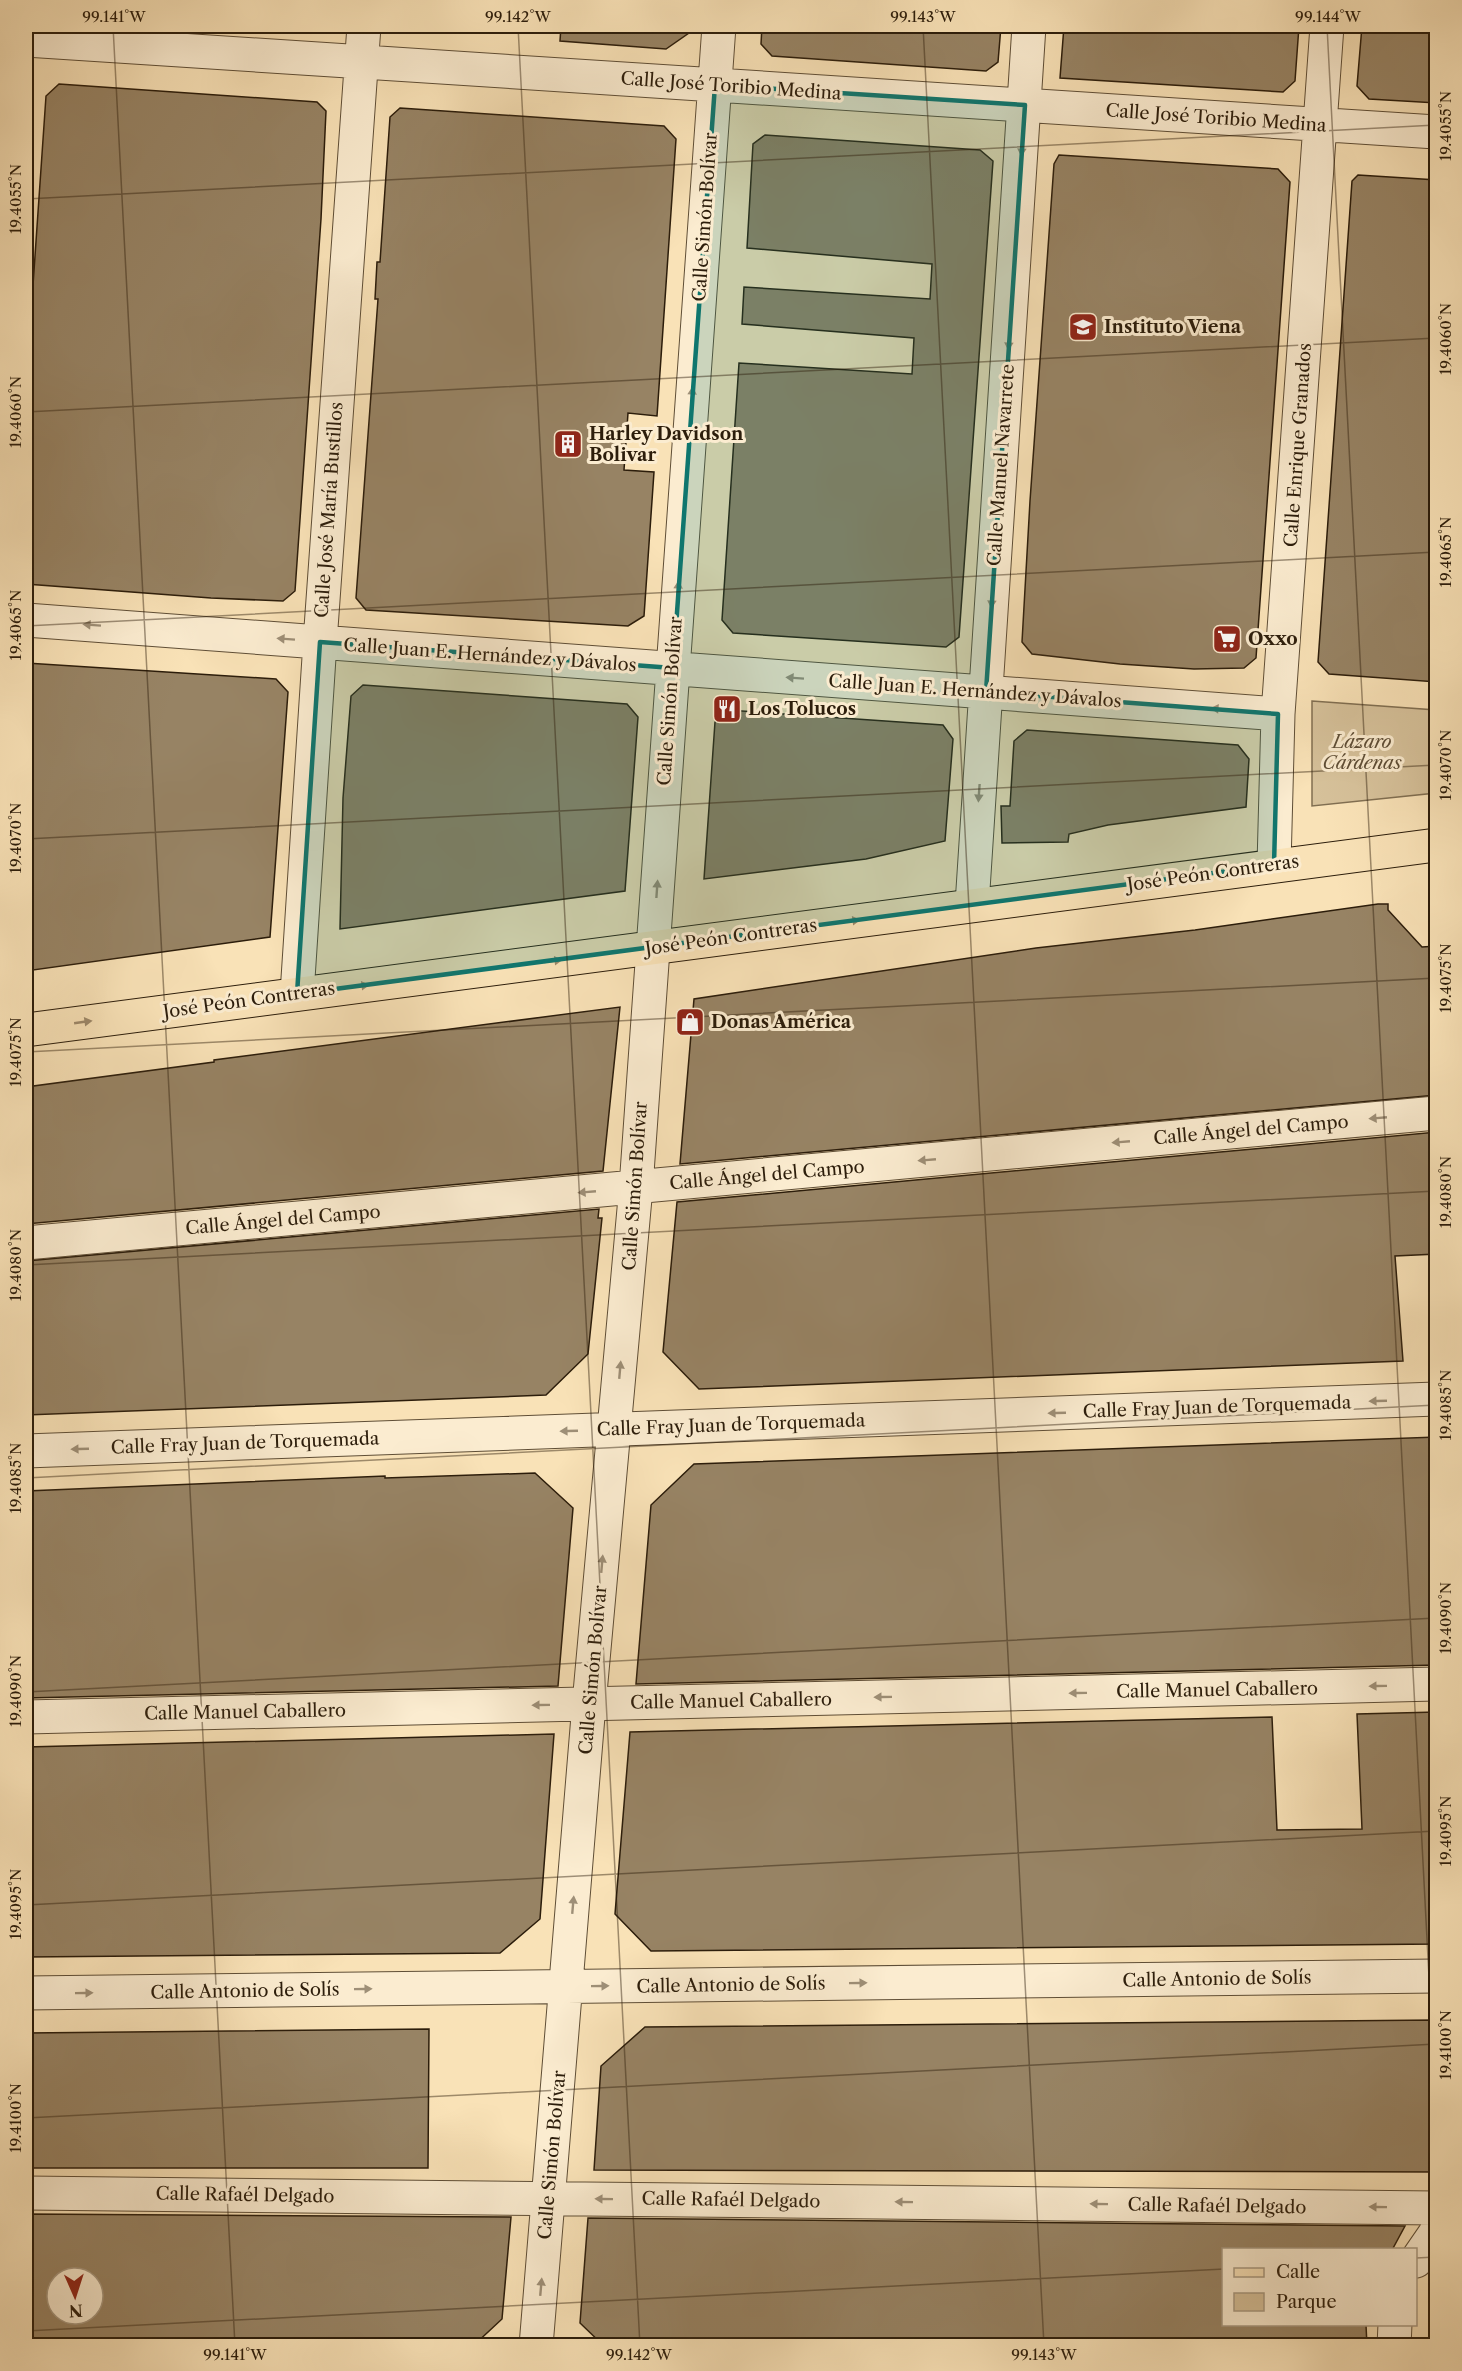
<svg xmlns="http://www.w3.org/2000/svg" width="1462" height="2371" font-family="'Libre Caslon Text',serif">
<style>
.green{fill:#d6c19a;stroke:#816f52;stroke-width:1.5}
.building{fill:#978364;stroke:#2c1d0b;stroke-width:1.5;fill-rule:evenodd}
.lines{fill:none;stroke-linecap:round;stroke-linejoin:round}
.minor-casing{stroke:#5f4e36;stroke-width:35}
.major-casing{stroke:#2c1d0b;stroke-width:35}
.minor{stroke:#fbecd0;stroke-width:33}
.major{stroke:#f9e2b7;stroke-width:33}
.oneway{fill:#9e8f77}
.oneway2{fill:#9d896a}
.marked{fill:#0f766e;fill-opacity:0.2;stroke:#0f766e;stroke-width:4.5;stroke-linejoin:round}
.ticks{fill:none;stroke:#2c1d0b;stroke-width:1.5;stroke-opacity:0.45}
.labels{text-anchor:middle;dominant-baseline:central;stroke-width:6;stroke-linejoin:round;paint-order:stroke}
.street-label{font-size:18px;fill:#2c1d0b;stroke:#fbecd0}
.poi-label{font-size:18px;font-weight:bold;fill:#2c1d0b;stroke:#fbecd0;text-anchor:start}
.park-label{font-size:18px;font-style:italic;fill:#5f4e36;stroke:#fbecd0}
.neatline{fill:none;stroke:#2c1d0b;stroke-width:2}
.ticks-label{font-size:15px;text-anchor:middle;fill:#2c1d0b}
</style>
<rect width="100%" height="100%" fill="#f9e2b7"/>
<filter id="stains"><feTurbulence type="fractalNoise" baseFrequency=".00333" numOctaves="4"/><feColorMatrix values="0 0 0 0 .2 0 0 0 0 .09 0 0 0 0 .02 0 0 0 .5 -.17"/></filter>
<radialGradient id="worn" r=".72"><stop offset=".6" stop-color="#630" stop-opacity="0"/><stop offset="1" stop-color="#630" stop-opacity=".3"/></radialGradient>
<path class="green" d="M 1312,701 L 1436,710 L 1436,793 L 1312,806 Z"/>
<path class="building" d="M 561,26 L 699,26 L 666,49 L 560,41 Z
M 762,26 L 1001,26 L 998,62 L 986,71 L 772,56 L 761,44 Z
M 1064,26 L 1299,26 L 1295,81 L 1283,92 L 1060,78 Z
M 1362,26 L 1437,26 L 1437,103 L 1369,99 L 1357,86 Z
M 59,84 L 317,102 L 326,111 L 321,219 L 295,591 L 283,601 L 211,598 L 26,584 L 26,387 L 46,96 Z
M 400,108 L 664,126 L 676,139 L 657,416 L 628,413 L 624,470 L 654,472 L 644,616 L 628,626 L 366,610 L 356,598 L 378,299 L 375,299 L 377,262 L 380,262 L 390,117 Z
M 765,135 L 980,150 L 993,161 L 959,637 L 946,647 L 733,633 L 722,620 L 739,363 L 912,374 L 914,338 L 742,324 L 744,287 L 930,299 L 932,264 L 747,248 L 753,144 Z
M 1059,155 L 1278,169 L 1290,182 L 1256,658 L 1244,668 L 1194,669 L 1120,664 L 1032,654 L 1022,642 L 1030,501 L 1054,164 Z
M 1358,175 L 1437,180 L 1437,682 L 1329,674 L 1318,662 L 1352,181 Z
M 26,663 L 276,679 L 288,692 L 270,937 L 26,971 Z
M 363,685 L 627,704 L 638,717 L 625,891 L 340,929 L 343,798 L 351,696 Z
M 727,710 L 943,725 L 953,739 L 945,841 L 866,859 L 704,879 L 715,722 Z
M 1027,730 L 1238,745 L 1249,759 L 1246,807 L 1108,825 L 1069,834 L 1068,842 L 1002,843 L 1001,806 L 1010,806 L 1014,741 Z
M 1378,904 L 1388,904 L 1388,910 L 1422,947 L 1437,946 L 1437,1095 L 680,1164 L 694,999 L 1036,948 L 1195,930 Z
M 620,1007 L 603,1171 L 26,1224 L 26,1087 L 214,1062 L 214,1060 Z
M 1437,1132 L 1437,1254 L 1395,1256 L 1403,1361 L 699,1389 L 663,1352 L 677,1202 Z
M 599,1209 L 598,1218 L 602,1218 L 588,1354 L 546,1395 L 26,1415 L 26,1261 Z
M 1437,1437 L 1437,1665 L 636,1684 L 651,1505 L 694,1464 Z
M 535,1473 L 573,1508 L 558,1686 L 26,1698 L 26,1491 L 385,1476 L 385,1478 Z
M 1437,1712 L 1437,1944 L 651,1951 L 615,1914 L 630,1732 L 1272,1717 L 1277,1830 L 1362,1829 L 1357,1714 Z
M 554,1734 L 540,1919 L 500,1953 L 26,1957 L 26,1747 Z
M 1437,2020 L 1437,2172 L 594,2170 L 601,2066 L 645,2027 Z
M 429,2029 L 428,2168 L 26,2168 L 26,2033 Z
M 26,2214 L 511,2217 L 502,2319 L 473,2346 L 26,2346 ZM 57,2278 L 93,2278 L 93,2314 L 57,2314 Z
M 588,2218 L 1405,2226 L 1392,2250 L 1224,2250 L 1224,2325 L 1366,2325 L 1367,2346 L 604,2346 L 580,2323 Z"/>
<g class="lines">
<g class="minor-casing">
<path id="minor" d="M 26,40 L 1436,132
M 26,620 L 1278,714
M 1274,865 L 1278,714 L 1327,26
M 972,905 L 1029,26
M 297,994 L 320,642 L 364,26
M 26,1243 L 1436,1113
M 26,1451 L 1436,1399
M 26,1717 L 1436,1684
M 26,1993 L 1436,1976
M 26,2193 L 1436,2208
M 1416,2261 L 1436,2232
M 536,2346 L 589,1704 L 636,1187 L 719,26
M 1394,2346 L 1395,2324"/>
</g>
<g class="major-casing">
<path id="major" d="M 26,1030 L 1436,845"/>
</g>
<use href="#minor" class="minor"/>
<use href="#major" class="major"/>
</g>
<defs><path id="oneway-solid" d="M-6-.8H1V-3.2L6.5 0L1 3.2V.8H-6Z" transform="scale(1.5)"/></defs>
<g class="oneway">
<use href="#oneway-solid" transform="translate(1022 147) rotate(94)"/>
<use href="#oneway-solid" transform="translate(1009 341) rotate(94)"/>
<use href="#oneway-solid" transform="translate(692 396) rotate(-86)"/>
<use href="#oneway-solid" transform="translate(678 590) rotate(-86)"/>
<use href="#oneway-solid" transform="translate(992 599) rotate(94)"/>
<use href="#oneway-solid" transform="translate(92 625) rotate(-176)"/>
<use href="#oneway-solid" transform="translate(286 639) rotate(-176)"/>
<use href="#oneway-solid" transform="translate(795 678) rotate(-176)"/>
<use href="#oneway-solid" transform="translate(1220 709) rotate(-176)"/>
<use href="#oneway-solid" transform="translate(979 793) rotate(94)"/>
<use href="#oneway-solid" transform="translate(657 889) rotate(-86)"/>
<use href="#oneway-solid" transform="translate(1378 1118) rotate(175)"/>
<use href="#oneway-solid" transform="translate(1121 1142) rotate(175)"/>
<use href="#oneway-solid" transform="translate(927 1160) rotate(175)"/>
<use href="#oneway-solid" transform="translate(587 1192) rotate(175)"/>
<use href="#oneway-solid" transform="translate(620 1370) rotate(-85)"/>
<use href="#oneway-solid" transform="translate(1378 1401) rotate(178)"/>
<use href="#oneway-solid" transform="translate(1057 1413) rotate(178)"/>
<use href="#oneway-solid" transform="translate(569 1431) rotate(178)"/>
<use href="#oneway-solid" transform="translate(80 1449) rotate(178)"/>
<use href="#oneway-solid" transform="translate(602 1564) rotate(-85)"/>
<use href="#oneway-solid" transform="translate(1378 1686) rotate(179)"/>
<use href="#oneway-solid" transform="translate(1078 1693) rotate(179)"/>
<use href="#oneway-solid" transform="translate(883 1697) rotate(179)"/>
<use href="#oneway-solid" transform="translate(541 1705) rotate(179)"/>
<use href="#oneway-solid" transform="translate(573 1905) rotate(-85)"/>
<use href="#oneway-solid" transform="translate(858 1983) rotate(-1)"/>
<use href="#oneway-solid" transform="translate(600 1986) rotate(-1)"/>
<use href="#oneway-solid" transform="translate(363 1989) rotate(-1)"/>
<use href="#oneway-solid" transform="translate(84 1993) rotate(-1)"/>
<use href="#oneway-solid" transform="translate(604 2199) rotate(-179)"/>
<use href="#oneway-solid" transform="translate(904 2202) rotate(-179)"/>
<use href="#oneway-solid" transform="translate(1099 2204) rotate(-179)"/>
<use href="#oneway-solid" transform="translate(1378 2207) rotate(-179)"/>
<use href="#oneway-solid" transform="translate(541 2287) rotate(-85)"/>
</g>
<g class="oneway2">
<use href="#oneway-solid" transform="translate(851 921) rotate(-8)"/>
<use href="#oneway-solid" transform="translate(553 961) rotate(-7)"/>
<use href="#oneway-solid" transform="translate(360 986) rotate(-7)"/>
<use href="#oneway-solid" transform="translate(83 1022) rotate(-8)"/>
</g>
<path class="marked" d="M 715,85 L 1025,105 L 986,692 L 1278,714 L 1274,865 L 297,994 L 320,642 L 673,668 Z"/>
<path class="ticks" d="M 113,26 L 235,2346M 518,26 L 640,2346M 923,26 L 1044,2346M 1327,26 L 1436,2111M 26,199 L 1436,125M 26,412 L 1436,338M 26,626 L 1436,552M 26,839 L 1436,765M 26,1052 L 1436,978M 26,1265 L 1436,1191M 26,1478 L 1436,1405M 26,1692 L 1436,1618M 26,1905 L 1436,1831M 26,2118 L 1436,2044M 1416,2258 L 1436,2257M 26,2331 L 1224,2269"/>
<defs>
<g id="school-square" transform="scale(1.5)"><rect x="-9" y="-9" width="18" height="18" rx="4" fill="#8f2418" stroke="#fbecd0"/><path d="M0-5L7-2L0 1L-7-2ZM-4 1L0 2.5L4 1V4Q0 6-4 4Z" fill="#fff"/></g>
<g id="building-square" transform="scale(1.5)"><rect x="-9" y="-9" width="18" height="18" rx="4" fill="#8f2418" stroke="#fbecd0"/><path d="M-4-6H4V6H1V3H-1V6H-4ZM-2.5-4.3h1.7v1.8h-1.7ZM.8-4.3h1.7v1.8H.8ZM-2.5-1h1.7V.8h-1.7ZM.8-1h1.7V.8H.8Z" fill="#fff"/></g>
<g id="supermarket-square" transform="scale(1.5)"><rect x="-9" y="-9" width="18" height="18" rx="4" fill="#8f2418" stroke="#fbecd0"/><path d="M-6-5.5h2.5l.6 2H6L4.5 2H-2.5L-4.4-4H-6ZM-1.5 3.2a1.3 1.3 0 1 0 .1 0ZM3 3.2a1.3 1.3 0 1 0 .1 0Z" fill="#fff"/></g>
<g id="restaurant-square" transform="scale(1.5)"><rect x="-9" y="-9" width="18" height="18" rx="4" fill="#8f2418" stroke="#fbecd0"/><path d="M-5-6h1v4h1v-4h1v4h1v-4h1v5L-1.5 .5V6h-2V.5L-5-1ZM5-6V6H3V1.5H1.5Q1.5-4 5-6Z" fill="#fff"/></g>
<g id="shop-square" transform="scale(1.5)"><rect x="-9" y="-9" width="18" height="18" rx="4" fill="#8f2418" stroke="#fbecd0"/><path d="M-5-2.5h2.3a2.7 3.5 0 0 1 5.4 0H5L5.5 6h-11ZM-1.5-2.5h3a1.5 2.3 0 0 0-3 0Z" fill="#fff"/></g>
</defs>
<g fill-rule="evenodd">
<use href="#school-square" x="1083" y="327"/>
<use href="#building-square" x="568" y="444"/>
<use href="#supermarket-square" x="1227" y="639"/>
<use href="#restaurant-square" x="727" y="709"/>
<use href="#shop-square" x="690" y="1022"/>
</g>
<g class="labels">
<g class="street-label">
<text transform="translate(731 86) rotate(4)">Calle José Toribio Medina</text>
<text transform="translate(1216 118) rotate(4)">Calle José Toribio Medina</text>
<text transform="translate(705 217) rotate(-86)">Calle Simón Bolívar</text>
<text transform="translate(1298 445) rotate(-86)">Calle Enrique Granados</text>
<text transform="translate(1001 465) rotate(-86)">Calle Manuel Navarrete</text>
<text transform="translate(329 510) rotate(-86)">Calle José María Bustillos</text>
<text transform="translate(490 655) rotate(4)">Calle Juan E. Hernández y Dávalos</text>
<text transform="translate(975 691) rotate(4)">Calle Juan E. Hernández y Dávalos</text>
<text transform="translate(670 701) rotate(-86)">Calle Simón Bolívar</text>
<text transform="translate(1213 873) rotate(-8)">José Peón Contreras</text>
<text transform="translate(731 937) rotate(-8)">José Peón Contreras</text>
<text transform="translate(249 1000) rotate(-8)">José Peón Contreras</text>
<text transform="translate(1251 1130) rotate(-5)">Calle Ángel del Campo</text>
<text transform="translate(767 1175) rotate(-5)">Calle Ángel del Campo</text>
<text transform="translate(635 1186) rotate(-86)">Calle Simón Bolívar</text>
<text transform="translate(283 1220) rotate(-5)">Calle Ángel del Campo</text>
<text transform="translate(1217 1407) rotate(-2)">Calle Fray Juan de Torquemada</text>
<text transform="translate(731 1425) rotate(-2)">Calle Fray Juan de Torquemada</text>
<text transform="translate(245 1443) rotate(-2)">Calle Fray Juan de Torquemada</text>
<text transform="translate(593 1670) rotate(-85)">Calle Simón Bolívar</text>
<text transform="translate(1217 1690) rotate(-1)">Calle Manuel Caballero</text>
<text transform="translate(731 1701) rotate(-1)">Calle Manuel Caballero</text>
<text transform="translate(245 1712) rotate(-1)">Calle Manuel Caballero</text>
<text transform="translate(1217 1979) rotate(-1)">Calle Antonio de Solís</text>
<text transform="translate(731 1985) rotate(-1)">Calle Antonio de Solís</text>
<text transform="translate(245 1991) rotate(-1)">Calle Antonio de Solís</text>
<text transform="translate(552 2155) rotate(-85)">Calle Simón Bolívar</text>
<text transform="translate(245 2195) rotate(1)">Calle Rafaél Delgado</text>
<text transform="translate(731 2200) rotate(1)">Calle Rafaél Delgado</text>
<text transform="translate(1217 2206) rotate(1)">Calle Rafaél Delgado</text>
</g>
<g class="poi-label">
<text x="1104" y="327">Instituto Viena</text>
<text x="589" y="434">Harley Davidson<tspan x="589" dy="21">Bolivar</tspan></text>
<text x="1248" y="639">Oxxo</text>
<text x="748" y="709">Los Tolucos</text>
<text x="711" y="1022">Donas América</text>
</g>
<g class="park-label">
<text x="1362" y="742">Lázaro<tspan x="1362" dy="21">Cárdenas</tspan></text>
</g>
</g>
<rect width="1462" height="2371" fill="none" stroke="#f9e2b7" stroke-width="66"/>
<rect x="1222" y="2248" width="195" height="78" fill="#fbecd0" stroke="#a89981" stroke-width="1.5"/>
<rect x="1234" y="2268" width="30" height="9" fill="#f9e2b7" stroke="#a89981" stroke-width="1.5"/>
<text x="1276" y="2278" font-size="18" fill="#2c1d0b">Calle</text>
<rect x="1234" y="2293" width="30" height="18" fill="#d6c19a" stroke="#a89981" stroke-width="1.5"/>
<text x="1276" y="2308" font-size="18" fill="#2c1d0b">Parque</text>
<g transform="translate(75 2296) rotate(177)"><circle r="28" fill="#fbecd0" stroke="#a89981" stroke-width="1.5"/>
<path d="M0-4.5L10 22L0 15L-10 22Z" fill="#8f2418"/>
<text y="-9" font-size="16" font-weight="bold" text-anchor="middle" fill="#2c1d0b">N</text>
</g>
<rect x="33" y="33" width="1396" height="2305" class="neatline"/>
<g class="ticks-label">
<text x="114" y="22">99.141°W</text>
<text x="518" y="22">99.142°W</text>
<text x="923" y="22">99.143°W</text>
<text x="1328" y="22">99.144°W</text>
<text transform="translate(1446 126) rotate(-90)" y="5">19.4055°N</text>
<text transform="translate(16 199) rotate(-90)" y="5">19.4055°N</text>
<text transform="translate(1446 339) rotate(-90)" y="5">19.4060°N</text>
<text transform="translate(16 412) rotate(-90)" y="5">19.4060°N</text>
<text transform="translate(1446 552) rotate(-90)" y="5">19.4065°N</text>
<text transform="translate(16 625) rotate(-90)" y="5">19.4065°N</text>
<text transform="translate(1446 765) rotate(-90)" y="5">19.4070°N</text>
<text transform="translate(16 838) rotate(-90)" y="5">19.4070°N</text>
<text transform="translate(1446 978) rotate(-90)" y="5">19.4075°N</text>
<text transform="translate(16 1052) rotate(-90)" y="5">19.4075°N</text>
<text transform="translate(1446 1192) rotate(-90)" y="5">19.4080°N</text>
<text transform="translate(16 1265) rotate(-90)" y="5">19.4080°N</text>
<text transform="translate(1446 1405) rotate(-90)" y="5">19.4085°N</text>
<text transform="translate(16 1478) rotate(-90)" y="5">19.4085°N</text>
<text transform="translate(1446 1618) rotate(-90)" y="5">19.4090°N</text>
<text transform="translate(16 1691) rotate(-90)" y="5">19.4090°N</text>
<text transform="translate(1446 1831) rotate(-90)" y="5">19.4095°N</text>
<text transform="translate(16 1904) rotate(-90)" y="5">19.4095°N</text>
<text transform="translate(1446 2045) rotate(-90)" y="5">19.4100°N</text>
<text transform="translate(16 2118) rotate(-90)" y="5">19.4100°N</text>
<text x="235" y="2360">99.141°W</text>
<text x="639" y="2360">99.142°W</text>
<text x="1044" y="2360">99.143°W</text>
</g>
<rect width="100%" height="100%" filter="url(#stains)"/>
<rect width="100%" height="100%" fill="url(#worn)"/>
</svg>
